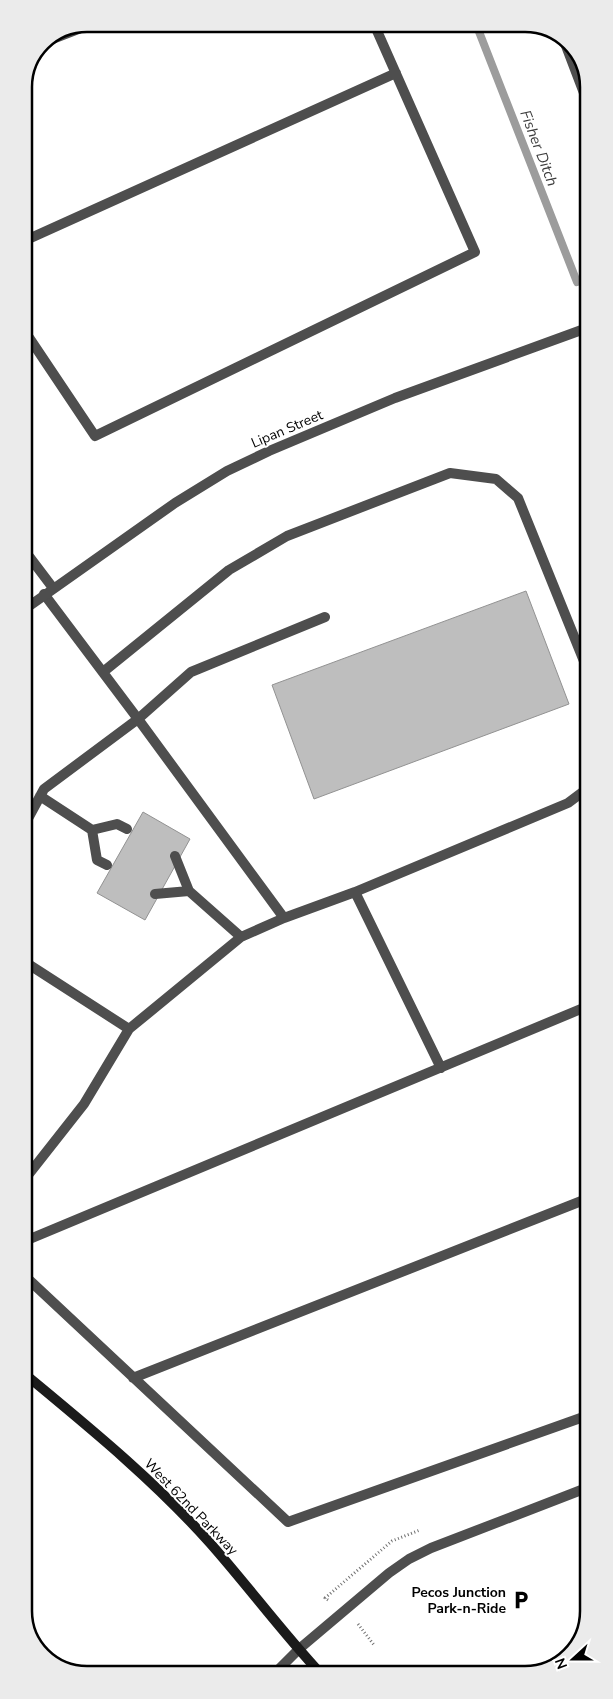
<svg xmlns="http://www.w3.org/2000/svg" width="613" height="1699" font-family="'Nunito Sans',sans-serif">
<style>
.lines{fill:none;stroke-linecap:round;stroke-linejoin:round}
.stream{stroke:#9c9c9c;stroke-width:8}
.building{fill:#bebebe;stroke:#929292}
.path{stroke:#707070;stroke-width:3;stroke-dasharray:1 2.5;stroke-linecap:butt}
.lane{stroke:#4e4e4e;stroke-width:10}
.street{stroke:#4e4e4e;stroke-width:10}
.secondary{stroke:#1b1b1b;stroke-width:10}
.labels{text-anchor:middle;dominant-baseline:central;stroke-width:4;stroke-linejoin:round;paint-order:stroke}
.street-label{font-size:14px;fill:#000;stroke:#fff}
.poi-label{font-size:14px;font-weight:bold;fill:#000;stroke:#fff;text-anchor:end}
.water-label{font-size:15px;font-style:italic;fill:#3d3d3d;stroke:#fff}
.rim{fill:none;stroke:#000;stroke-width:2.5}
</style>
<rect width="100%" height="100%" fill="#fff"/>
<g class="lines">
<path class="stream" d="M 476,24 L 577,282"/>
</g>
<path class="building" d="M 526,591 L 569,704 L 314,799 L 272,685 Z
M 143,812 L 190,839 L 145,920 L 97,893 Z"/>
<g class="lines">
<path class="path" d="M 328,1600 L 325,1598 L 392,1541 L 420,1530
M 358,1624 L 374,1645"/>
<path class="lane" d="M 563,38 L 587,101
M 42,43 L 91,24
M 24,241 L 396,73
M 24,330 L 95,436 L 475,252 L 374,24
M 25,551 L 53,588
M 325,617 L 191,672 L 138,719 L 284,918 L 355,892 L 568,803 L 588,788
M 103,672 L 229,570 L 287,536 L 450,473 L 496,479 L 518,498 L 588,671
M 40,796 L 92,830
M 25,824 L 44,789 L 138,719 L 44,594
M 107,865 L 97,860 L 92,830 L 117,824 L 127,829
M 189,891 L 241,937
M 355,892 L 441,1068
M 155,894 L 189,891 L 175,856
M 25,962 L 129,1029 L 84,1104 L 25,1179
M 129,1029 L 241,937 L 284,918
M 25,1241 L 588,1006
M 26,1277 L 288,1522 L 589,1415
M 133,1378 L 589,1198
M 274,1674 L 299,1649 L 389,1573 L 409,1559 L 431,1548 L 589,1487"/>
<path class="street" d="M 25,609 L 175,503 L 227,471 L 269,451 L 395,398 L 587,328"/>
<path class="secondary" d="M 26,1375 C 90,1428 155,1481 210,1543 C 248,1586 282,1632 321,1674"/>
</g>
<defs>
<g id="parking-bare" transform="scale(1.5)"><path d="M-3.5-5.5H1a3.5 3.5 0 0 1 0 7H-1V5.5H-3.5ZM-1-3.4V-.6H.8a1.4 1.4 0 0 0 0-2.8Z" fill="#000" stroke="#fff" stroke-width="2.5" paint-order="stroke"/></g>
</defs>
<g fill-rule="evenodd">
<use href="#parking-bare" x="521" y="1600"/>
</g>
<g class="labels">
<g class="street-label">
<text transform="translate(287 429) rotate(-23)">Lipan Street</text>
<text transform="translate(191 1507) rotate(46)">West 62nd Parkway</text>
</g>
<g class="poi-label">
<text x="506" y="1592">Pecos Junction<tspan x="506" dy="16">Park-n-Ride</tspan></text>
</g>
<g class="water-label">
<text transform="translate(539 148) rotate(69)">Fisher Ditch</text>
</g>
</g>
<path d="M0 0H613V1699H0ZM87 32H525A55 55 0 0 1 580 87V1611A55 55 0 0 1 525 1666H87A55 55 0 0 1 32 1611V87A55 55 0 0 1 87 32Z" fill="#ebebeb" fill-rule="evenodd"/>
<path class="rim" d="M87 32H525A55 55 0 0 1 580 87V1611A55 55 0 0 1 525 1666H87A55 55 0 0 1 32 1611V87A55 55 0 0 1 87 32Z"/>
<g transform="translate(573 1659) rotate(249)" stroke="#ffffff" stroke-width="4" paint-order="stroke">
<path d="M0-4L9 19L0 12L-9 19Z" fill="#000000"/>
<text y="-8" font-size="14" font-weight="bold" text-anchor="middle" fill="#000000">N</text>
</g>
</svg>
